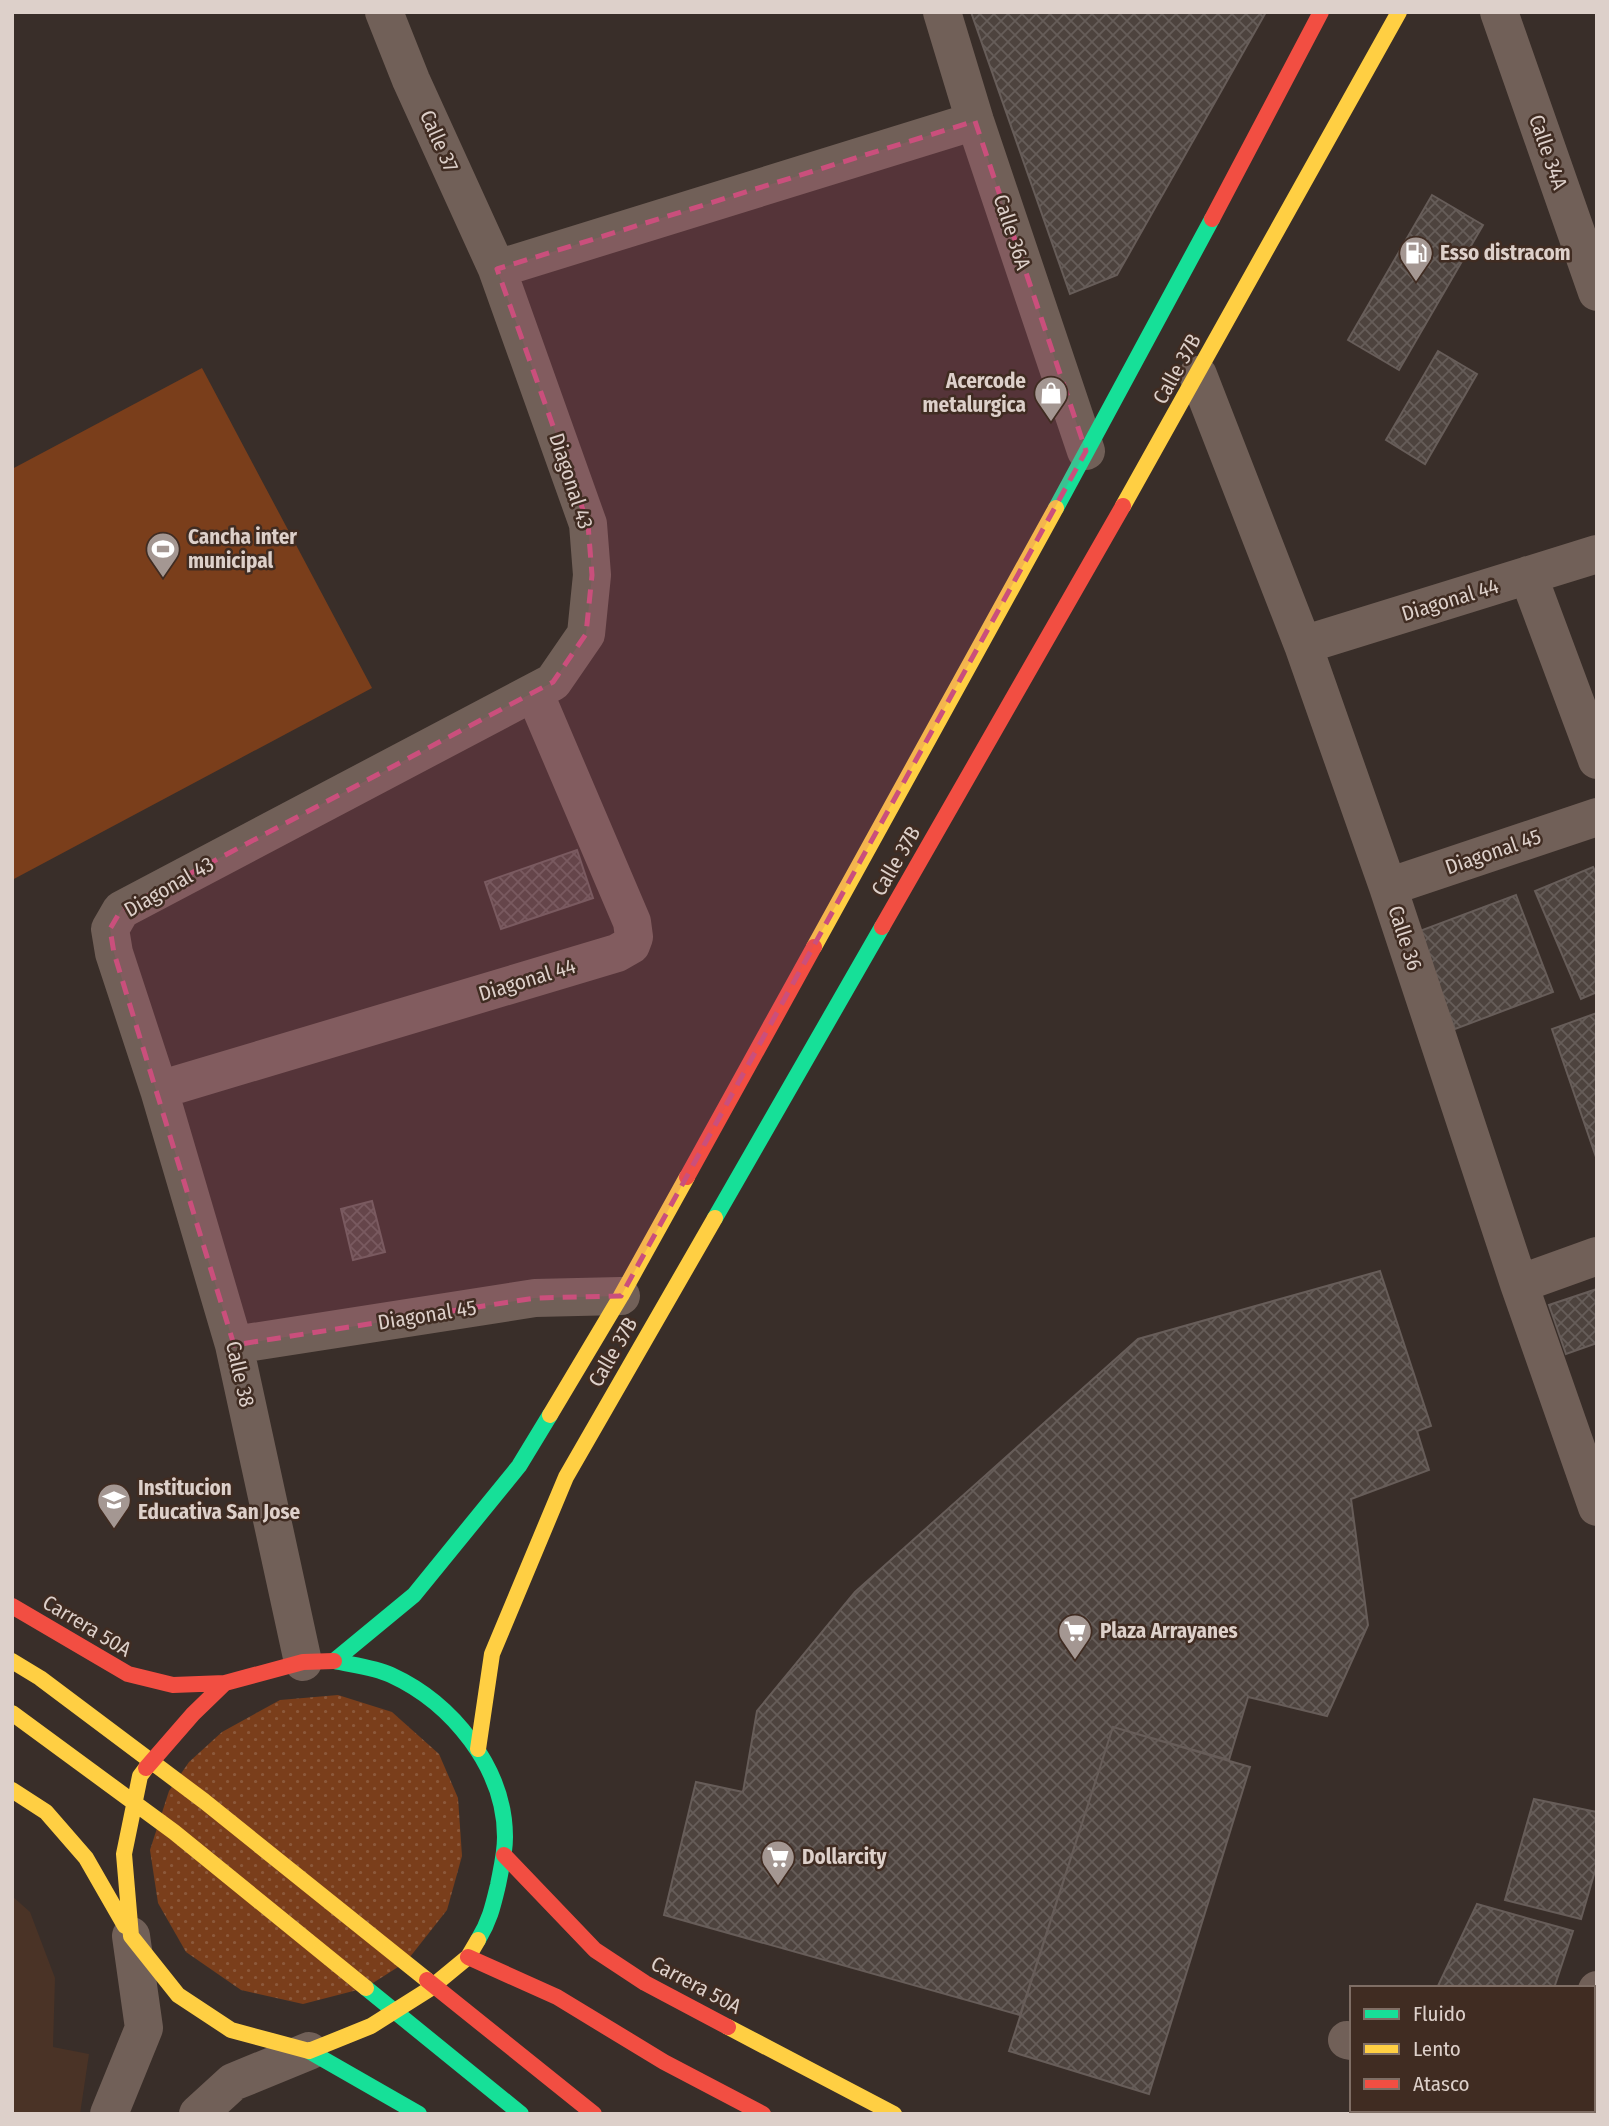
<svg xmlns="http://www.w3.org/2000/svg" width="1609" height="2126" font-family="'Fira Sans Condensed',sans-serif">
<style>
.built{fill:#4a3326}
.grass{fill:url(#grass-dots)}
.green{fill:#7a3e1b}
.building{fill:url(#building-cross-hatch);stroke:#675d59;stroke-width:2}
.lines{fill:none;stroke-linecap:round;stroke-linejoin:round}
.street{stroke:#716058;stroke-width:38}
.fast{stroke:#16e098;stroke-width:16}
.slow{stroke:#ffcf43;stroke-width:16}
.jam{stroke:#f24e42;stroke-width:16}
.marked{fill:#ca4f7c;fill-opacity:0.2;stroke:#ca4f7c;stroke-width:5;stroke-dasharray:14 9;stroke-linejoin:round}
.labels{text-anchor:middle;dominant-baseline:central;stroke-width:5;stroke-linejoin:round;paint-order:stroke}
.street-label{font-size:21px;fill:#ddd0ca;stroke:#402c22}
.poi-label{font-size:21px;font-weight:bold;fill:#ddd0ca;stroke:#402c22;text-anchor:start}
</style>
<defs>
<pattern id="grass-dots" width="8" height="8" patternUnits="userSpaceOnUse" patternTransform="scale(1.75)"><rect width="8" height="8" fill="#7a3e1b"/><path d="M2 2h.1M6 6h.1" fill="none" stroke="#8c593b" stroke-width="1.8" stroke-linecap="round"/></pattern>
<pattern id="building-cross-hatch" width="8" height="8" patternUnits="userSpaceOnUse" patternTransform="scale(1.75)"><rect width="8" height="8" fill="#4d433e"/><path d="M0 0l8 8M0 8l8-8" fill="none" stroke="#665d59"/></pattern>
</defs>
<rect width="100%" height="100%" fill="#392e29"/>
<path class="built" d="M 12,1896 L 30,1912 L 55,1978 L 53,2047 L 89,2054 L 80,2114 L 12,2114 Z"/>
<path class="grass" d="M 338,1695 L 392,1712 L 439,1754 L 458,1798 L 462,1856 L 447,1910 L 406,1962 L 365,1988 L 303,2004 L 241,1990 L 186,1952 L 158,1903 L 150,1850 L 169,1791 L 189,1762 L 222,1732 L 280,1700 Z"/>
<path class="green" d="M 202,368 L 372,688 L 12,880 L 12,469 Z"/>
<path class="building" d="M 971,12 L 1266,12 L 1117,275 L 1070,294 Z
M 1432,195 L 1483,225 L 1399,370 L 1348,340 Z
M 1438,351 L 1477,374 L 1425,464 L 1386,440 Z
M 577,850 L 593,898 L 501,929 L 485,882 Z
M 1593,867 L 1597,876 L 1597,992 L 1581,999 L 1535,891 Z
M 1516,895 L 1553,992 L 1455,1029 L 1417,932 Z
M 1597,1013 L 1597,1160 L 1552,1029 Z
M 372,1201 L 385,1252 L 353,1260 L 341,1209 Z
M 1380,1271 L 1431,1426 L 1417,1431 L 1429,1470 L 1351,1499 L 1368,1625 L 1327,1716 L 1248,1697 L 1229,1760 L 1113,1727 L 1020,2015 L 664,1915 L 696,1782 L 743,1792 L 757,1711 L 855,1592 L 1138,1339 Z
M 1597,1289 L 1597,1343 L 1566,1354 L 1549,1305 Z
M 1113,1727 L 1250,1767 L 1149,2094 L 1009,2051 Z
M 1534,1799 L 1597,1812 L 1597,1864 L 1581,1919 L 1505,1900 Z
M 1477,1904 L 1573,1931 L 1554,1988 L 1437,1988 Z"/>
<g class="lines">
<path class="street" d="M 942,12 L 975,121 L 1086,451
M 1499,12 L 1597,292
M 497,269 L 975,121
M 1198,375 L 1303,645 L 1388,887 L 1519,1284 L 1597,1507
M 1528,575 L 1597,760
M 1303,645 L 1597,554
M 1388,887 L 1597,817
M 159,1090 L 617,953 L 631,945 L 634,937 L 632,922 L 534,692
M 1519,1284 L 1597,1256
M 234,1345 L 535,1298 L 621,1296
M 303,1662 L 234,1345 L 159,1090 L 114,953 L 110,929 L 121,910 L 553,682 L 586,634 L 592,575 L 588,524 L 497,269 L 411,80 L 384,12
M 1593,2001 L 1597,1990
M 1347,2040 L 1352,2041
M 109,2114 L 144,2028 L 131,1936
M 198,2114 L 233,2082 L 309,2051
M 1559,2114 L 1560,2110"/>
<path class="fast" d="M 1056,508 L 1212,219
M 715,1218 L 882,927
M 334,1661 L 414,1595 L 519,1466 L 550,1415
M 334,1661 C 352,1665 374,1667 391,1675 C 452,1703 505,1768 505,1837 C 505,1854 501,1869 498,1885 C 493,1906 490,1920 478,1940
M 366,1988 L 521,2114
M 309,2051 L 419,2114"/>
<path class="slow" d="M 1123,506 L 1399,12
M 814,947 L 1056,508
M 550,1415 L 621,1296 L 687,1177
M 12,1661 L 40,1678 L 204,1801 L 427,1980
M 12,1713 L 174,1832 L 366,1988
M 478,1749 L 492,1654 L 566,1477 L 715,1218
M 146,1768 L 140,1776 L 124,1854 L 131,1936 L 178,1995 L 231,2030 L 309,2051 L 371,2026 L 428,1990 L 468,1957 L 478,1940
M 12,1790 L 46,1812 L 86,1858 L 125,1926
M 728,2027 L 894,2114"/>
<path class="jam" d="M 1212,219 L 1321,12
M 882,927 L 1123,506
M 687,1177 L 814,947
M 12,1606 L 128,1674 L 173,1685 L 225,1683
M 146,1768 L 193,1714 L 225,1683 L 303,1662 L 334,1661
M 504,1855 L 595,1950 L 645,1983 L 728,2027
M 468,1957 L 557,1997 L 664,2062 L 763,2114
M 427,1980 L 594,2114"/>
</g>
<path class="marked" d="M 975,121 L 1086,451 L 621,1296 L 535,1298 L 234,1345 L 114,953 L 110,929 L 121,910 L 553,682 L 586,634 L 592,575 L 588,524 L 497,269 Z"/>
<defs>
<g id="fuel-pin" transform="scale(1.75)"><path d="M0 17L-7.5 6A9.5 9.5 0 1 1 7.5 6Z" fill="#a49792" stroke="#402c22"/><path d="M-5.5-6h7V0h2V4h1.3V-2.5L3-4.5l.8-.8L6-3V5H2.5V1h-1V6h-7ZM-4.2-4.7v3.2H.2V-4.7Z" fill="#fff"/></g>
<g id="shop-pin" transform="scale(1.75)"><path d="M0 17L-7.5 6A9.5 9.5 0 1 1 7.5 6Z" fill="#a49792" stroke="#402c22"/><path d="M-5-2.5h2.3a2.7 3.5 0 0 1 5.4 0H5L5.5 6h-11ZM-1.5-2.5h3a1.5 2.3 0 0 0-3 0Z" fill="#fff"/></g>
<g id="stadium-pin" transform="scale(1.75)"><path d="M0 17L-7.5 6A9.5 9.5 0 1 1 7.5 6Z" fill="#a49792" stroke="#402c22"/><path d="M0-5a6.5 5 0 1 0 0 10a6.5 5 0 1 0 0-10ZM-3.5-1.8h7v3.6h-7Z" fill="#fff"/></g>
<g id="school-pin" transform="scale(1.75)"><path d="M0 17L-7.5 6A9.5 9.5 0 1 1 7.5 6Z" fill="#a49792" stroke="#402c22"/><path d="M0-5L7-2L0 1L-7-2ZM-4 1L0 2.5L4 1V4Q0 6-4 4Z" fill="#fff"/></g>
<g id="supermarket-pin" transform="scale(1.75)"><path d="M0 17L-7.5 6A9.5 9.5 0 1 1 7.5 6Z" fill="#a49792" stroke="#402c22"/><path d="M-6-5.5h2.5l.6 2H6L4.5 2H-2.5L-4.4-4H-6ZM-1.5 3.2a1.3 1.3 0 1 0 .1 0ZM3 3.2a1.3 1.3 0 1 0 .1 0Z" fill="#fff"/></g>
</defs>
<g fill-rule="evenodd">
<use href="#fuel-pin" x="1416" y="253"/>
<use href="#shop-pin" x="1051" y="393"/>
<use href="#stadium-pin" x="163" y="549"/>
<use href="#school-pin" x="114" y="1500"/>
<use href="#supermarket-pin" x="1075" y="1631"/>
<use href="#supermarket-pin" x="778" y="1857"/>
</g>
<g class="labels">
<g class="street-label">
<text transform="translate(439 141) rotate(66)">Calle 37</text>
<text transform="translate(1548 152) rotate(71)">Calle 34A</text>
<text transform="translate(1012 232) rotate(72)">Calle 36A</text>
<text transform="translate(1177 369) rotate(-61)">Calle 37B</text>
<text transform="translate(571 481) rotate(72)">Diagonal 43</text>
<text transform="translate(1450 600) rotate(-17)">Diagonal 44</text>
<text transform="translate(1493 852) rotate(-19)">Diagonal 45</text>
<text transform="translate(896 861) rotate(-60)">Calle 37B</text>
<text transform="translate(169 887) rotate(-30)">Diagonal 43</text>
<text transform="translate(1405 938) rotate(72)">Calle 36</text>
<text transform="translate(527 980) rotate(-17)">Diagonal 44</text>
<text transform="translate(427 1315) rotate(-9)">Diagonal 45</text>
<text transform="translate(613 1352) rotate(-60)">Calle 37B</text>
<text transform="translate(240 1374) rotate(77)">Calle 38</text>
<text transform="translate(87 1626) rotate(31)">Carrera 50A</text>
<text transform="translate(696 1985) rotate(28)">Carrera 50A</text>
</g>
<g class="poi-label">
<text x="1440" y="253">Esso distracom</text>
<text x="1026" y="381" text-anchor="end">Acercode<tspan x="1026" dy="24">metalurgica</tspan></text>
<text x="188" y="537">Cancha inter<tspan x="188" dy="24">municipal</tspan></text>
<text x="138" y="1488">Institucion<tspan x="138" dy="24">Educativa San Jose</tspan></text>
<text x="1100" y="1631">Plaza Arrayanes</text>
<text x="802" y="1857">Dollarcity</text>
</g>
</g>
<rect width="1609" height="2126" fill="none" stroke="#ddd0ca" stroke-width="28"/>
<rect x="1350" y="1986" width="245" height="126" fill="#402c22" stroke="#7f6e65" stroke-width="2"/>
<rect x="1364" y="2009" width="35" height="10" fill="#16e098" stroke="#7f6e65" stroke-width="2"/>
<text x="1413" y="2021" font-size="21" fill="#ddd0ca">Fluido</text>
<rect x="1364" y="2044" width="35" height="10" fill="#ffcf43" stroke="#7f6e65" stroke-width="2"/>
<text x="1413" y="2056" font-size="21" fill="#ddd0ca">Lento</text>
<rect x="1364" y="2079" width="35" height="10" fill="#f24e42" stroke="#7f6e65" stroke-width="2"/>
<text x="1413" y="2091" font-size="21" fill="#ddd0ca">Atasco</text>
</svg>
